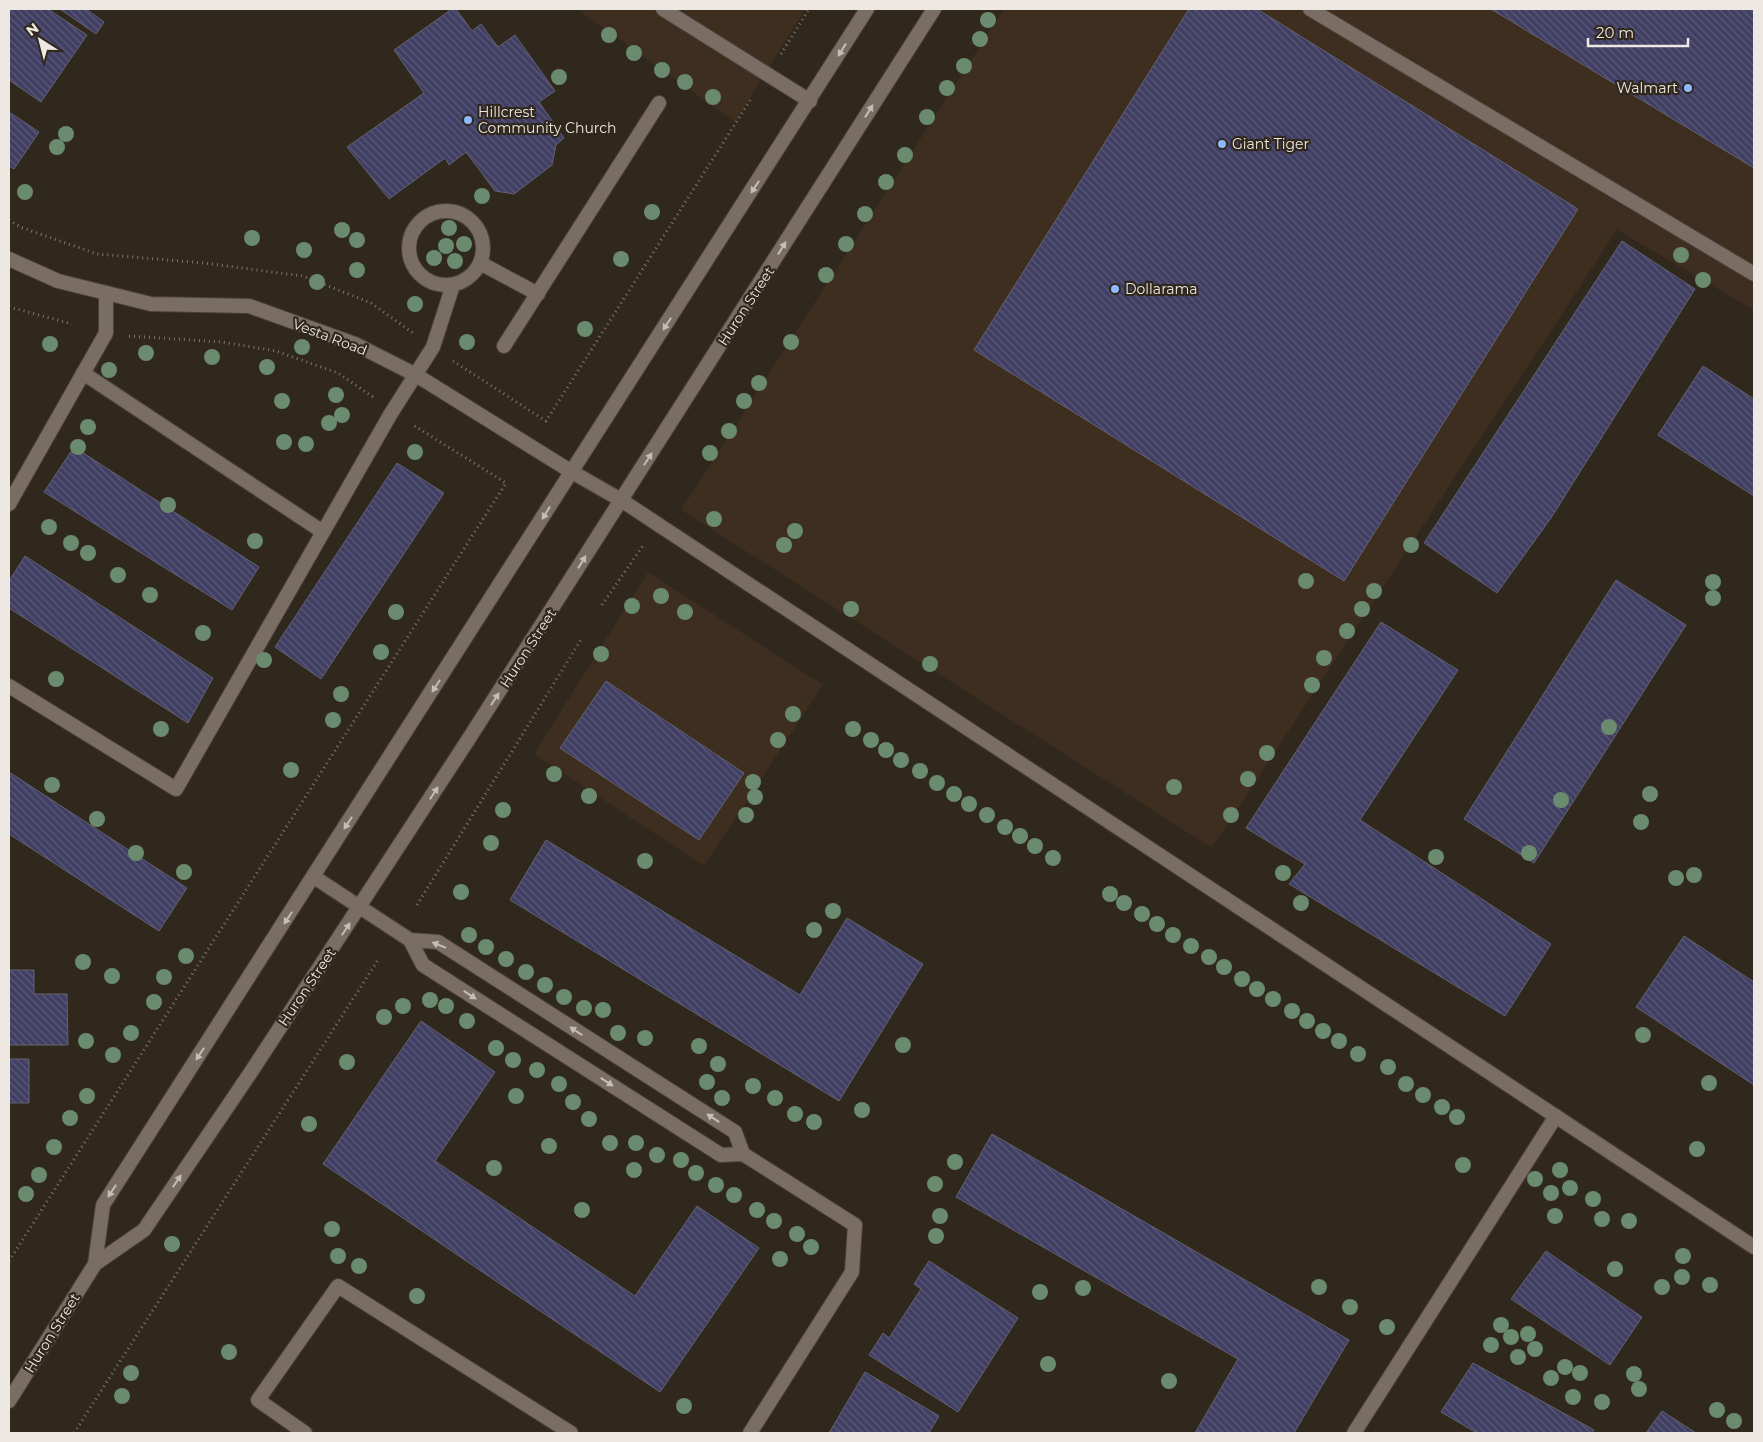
<svg xmlns="http://www.w3.org/2000/svg" width="1763" height="1442" font-family="Montserrat,sans-serif">
<style>
.built{fill:#3d2e20}
.building{fill:url(#building-back-hatch);stroke:#626270}
.lines{fill:none;stroke-linecap:round;stroke-linejoin:round}
.service-casing{stroke:#4b433c;stroke-width:16}
.minor-casing{stroke:#4b433c;stroke-width:16}
.secondary-casing{stroke:#4b433c;stroke-width:16}
.path{stroke:#807870;stroke-width:3;stroke-dasharray:1 4;stroke-linecap:butt}
.service{stroke:#7a6e64;stroke-width:14}
.minor{stroke:#7a6e64;stroke-width:14}
.secondary{stroke:#7a6e64;stroke-width:14}
.tree{fill:#6a8b6e}
.oneway{fill:#c5bdb6}
.poi-dot{fill:#8eb9fd;stroke:#30271d;stroke-width:2}
.labels{text-anchor:middle;dominant-baseline:central;stroke-width:4.5;stroke-linejoin:round;paint-order:stroke}
.poi-label{font-size:14px;fill:#eee8e2;stroke:#30271d;text-anchor:start}
.street-label{font-size:14px;fill:#eee8e2;stroke:#30271d}
</style>
<defs>
<pattern id="building-back-hatch" width="6" height="6" patternUnits="userSpaceOnUse" patternTransform="scale(1.25)"><rect width="6" height="6" fill="#403e62"/><path d="M-1 5l2 2M0 0l6 6M5-1l2 2" fill="none" stroke="#5c5a78"/></pattern>
</defs>
<rect width="100%" height="100%" fill="#30271d"/>
<path class="built" d="M 577,9 L 805,9 L 735,122 Z
M 1004,9 L 1754,9 L 1754,310 L 1617,230 L 1212,848 L 681,510 Z
M 648,572 L 823,685 L 704,866 L 534,754 Z"/>
<path class="building" d="M 9,9 L 48,9 L 87,35 L 41,102 L 9,80 Z
M 60,9 L 86,9 L 104,22 L 96,34 Z
M 452,9 L 456,9 L 472,31 L 481,24 L 498,47 L 515,35 L 555,91 L 539,102 L 564,138 L 556,145 L 552,165 L 514,194 L 495,191 L 466,152 L 449,165 L 445,158 L 389,199 L 347,147 L 424,93 L 394,50 Z
M 1189,9 L 1257,9 L 1578,209 L 1344,581 L 974,350 Z
M 1491,9 L 1754,9 L 1754,168 Z
M 9,112 L 39,132 L 14,169 L 9,166 Z
M 1622,241 L 1695,289 L 1551,518 L 1497,593 L 1424,543 Z
M 1703,366 L 1754,399 L 1754,496 L 1658,435 Z
M 74,447 L 259,567 L 232,610 L 44,492 Z
M 397,463 L 444,493 L 321,679 L 275,647 Z
M 25,556 L 213,678 L 188,723 L 9,608 L 9,581 Z
M 1616,580 L 1686,625 L 1534,863 L 1464,819 Z
M 1381,622 L 1458,670 L 1360,820 L 1551,944 L 1505,1016 L 1289,884 L 1305,864 L 1246,828 Z
M 606,681 L 744,773 L 699,840 L 560,748 Z
M 9,772 L 187,888 L 159,931 L 9,834 Z
M 546,840 L 800,995 L 847,918 L 923,964 L 839,1101 L 510,900 Z
M 1684,936 L 1754,982 L 1754,1085 L 1636,1007 Z
M 9,970 L 34,970 L 34,994 L 67,994 L 68,1045 L 9,1045 Z
M 421,1021 L 495,1072 L 435,1161 L 635,1296 L 697,1206 L 759,1248 L 660,1392 L 323,1164 Z
M 9,1059 L 29,1059 L 29,1103 L 9,1103 Z
M 992,1134 L 1349,1340 L 1294,1433 L 1195,1433 L 1238,1359 L 956,1197 Z
M 1546,1251 L 1642,1317 L 1610,1365 L 1511,1299 Z
M 929,1261 L 1018,1318 L 958,1412 L 869,1355 L 883,1333 L 889,1338 L 921,1289 L 914,1284 Z
M 1473,1363 L 1594,1430 L 1592,1433 L 1477,1433 L 1441,1412 Z
M 865,1372 L 939,1416 L 929,1433 L 829,1433 Z
M 1662,1411 L 1696,1433 L 1646,1433 Z"/>
<g class="lines">
<g class="service-casing">
<path id="service" d="M 663,9 L 810,101
M 1310,9 L 1754,274
M409 248a37 37 0 1 1 74 0a37 37 0 1 1-74 0Z
M 480,263 L 538,294
M 504,346 L 659,103
M 83,373 L 323,532
M 621,500 L 1754,1247
M 9,504 L 106,333 L 106,293
M 9,686 L 176,789 L 390,415 L 433,347 L 453,285
M 314,877 L 410,940 L 423,965 L 721,1155 L 743,1154 L 855,1225 L 852,1272 L 750,1433
M 410,940 L 438,942 L 735,1132 L 743,1154
M 305,1433 L 258,1400 L 338,1286 L 571,1433
M 1354,1433 L 1556,1116"/>
</g>
<g class="minor-casing">
<path id="minor" d="M 9,259 L 58,281 L 151,304 L 249,306 L 355,344 L 416,375 L 572,472 L 621,500"/>
</g>
<g class="secondary-casing">
<path id="secondary" d="M 95,1264 L 144,1230 L 251,1072 L 468,740 L 934,9
M 9,1401 L 95,1264 L 103,1205 L 867,9"/>
</g>
<path class="path" d="M 781,54 L 809,9
M 9,220 L 20,227 L 97,254 L 204,263 L 303,276 L 371,303 L 413,333
M 9,307 L 72,324
M 129,336 L 222,342 L 276,351 L 338,373 L 373,397
M 453,361 L 546,421 L 751,99
M 602,605 L 644,544
M 417,905 L 582,638
M 9,1261 L 506,483 L 413,425
M 74,1433 L 378,960"/>
<use href="#service" class="service"/>
<use href="#minor" class="minor"/>
<use href="#secondary" class="secondary"/>
</g>
<g class="tree">
<circle cx="988" cy="20" r="8"/>
<circle cx="609" cy="35" r="8"/>
<circle cx="980" cy="39" r="8"/>
<circle cx="634" cy="53" r="8"/>
<circle cx="964" cy="66" r="8"/>
<circle cx="662" cy="70" r="8"/>
<circle cx="559" cy="77" r="8"/>
<circle cx="685" cy="82" r="8"/>
<circle cx="947" cy="88" r="8"/>
<circle cx="713" cy="97" r="8"/>
<circle cx="927" cy="117" r="8"/>
<circle cx="66" cy="134" r="8"/>
<circle cx="57" cy="147" r="8"/>
<circle cx="905" cy="155" r="8"/>
<circle cx="886" cy="182" r="8"/>
<circle cx="25" cy="192" r="8"/>
<circle cx="482" cy="196" r="8"/>
<circle cx="652" cy="212" r="8"/>
<circle cx="865" cy="214" r="8"/>
<circle cx="449" cy="228" r="8"/>
<circle cx="342" cy="230" r="8"/>
<circle cx="252" cy="238" r="8"/>
<circle cx="357" cy="240" r="8"/>
<circle cx="464" cy="244" r="8"/>
<circle cx="846" cy="244" r="8"/>
<circle cx="446" cy="246" r="8"/>
<circle cx="304" cy="250" r="8"/>
<circle cx="1681" cy="255" r="8"/>
<circle cx="434" cy="258" r="8"/>
<circle cx="621" cy="259" r="8"/>
<circle cx="455" cy="261" r="8"/>
<circle cx="357" cy="270" r="8"/>
<circle cx="826" cy="275" r="8"/>
<circle cx="1703" cy="280" r="8"/>
<circle cx="317" cy="282" r="8"/>
<circle cx="415" cy="304" r="8"/>
<circle cx="585" cy="329" r="8"/>
<circle cx="467" cy="342" r="8"/>
<circle cx="791" cy="342" r="8"/>
<circle cx="50" cy="344" r="8"/>
<circle cx="302" cy="347" r="8"/>
<circle cx="146" cy="353" r="8"/>
<circle cx="212" cy="357" r="8"/>
<circle cx="267" cy="367" r="8"/>
<circle cx="109" cy="370" r="8"/>
<circle cx="759" cy="383" r="8"/>
<circle cx="336" cy="395" r="8"/>
<circle cx="282" cy="401" r="8"/>
<circle cx="744" cy="401" r="8"/>
<circle cx="342" cy="415" r="8"/>
<circle cx="329" cy="423" r="8"/>
<circle cx="88" cy="427" r="8"/>
<circle cx="729" cy="431" r="8"/>
<circle cx="284" cy="442" r="8"/>
<circle cx="306" cy="444" r="8"/>
<circle cx="78" cy="447" r="8"/>
<circle cx="415" cy="452" r="8"/>
<circle cx="710" cy="453" r="8"/>
<circle cx="168" cy="505" r="8"/>
<circle cx="714" cy="519" r="8"/>
<circle cx="49" cy="527" r="8"/>
<circle cx="795" cy="531" r="8"/>
<circle cx="255" cy="541" r="8"/>
<circle cx="71" cy="543" r="8"/>
<circle cx="784" cy="545" r="8"/>
<circle cx="1411" cy="545" r="8"/>
<circle cx="88" cy="553" r="8"/>
<circle cx="118" cy="575" r="8"/>
<circle cx="1306" cy="581" r="8"/>
<circle cx="1713" cy="582" r="8"/>
<circle cx="1374" cy="591" r="8"/>
<circle cx="150" cy="595" r="8"/>
<circle cx="661" cy="596" r="8"/>
<circle cx="1713" cy="598" r="8"/>
<circle cx="632" cy="606" r="8"/>
<circle cx="851" cy="609" r="8"/>
<circle cx="1362" cy="609" r="8"/>
<circle cx="396" cy="612" r="8"/>
<circle cx="685" cy="612" r="8"/>
<circle cx="1347" cy="631" r="8"/>
<circle cx="203" cy="633" r="8"/>
<circle cx="381" cy="652" r="8"/>
<circle cx="601" cy="654" r="8"/>
<circle cx="1324" cy="658" r="8"/>
<circle cx="264" cy="660" r="8"/>
<circle cx="930" cy="664" r="8"/>
<circle cx="56" cy="679" r="8"/>
<circle cx="1312" cy="685" r="8"/>
<circle cx="341" cy="694" r="8"/>
<circle cx="793" cy="714" r="8"/>
<circle cx="333" cy="720" r="8"/>
<circle cx="1609" cy="727" r="8"/>
<circle cx="161" cy="729" r="8"/>
<circle cx="853" cy="729" r="8"/>
<circle cx="778" cy="740" r="8"/>
<circle cx="871" cy="740" r="8"/>
<circle cx="886" cy="750" r="8"/>
<circle cx="1267" cy="753" r="8"/>
<circle cx="901" cy="760" r="8"/>
<circle cx="291" cy="770" r="8"/>
<circle cx="920" cy="771" r="8"/>
<circle cx="554" cy="774" r="8"/>
<circle cx="1248" cy="779" r="8"/>
<circle cx="753" cy="782" r="8"/>
<circle cx="937" cy="783" r="8"/>
<circle cx="52" cy="785" r="8"/>
<circle cx="1174" cy="787" r="8"/>
<circle cx="954" cy="794" r="8"/>
<circle cx="1650" cy="794" r="8"/>
<circle cx="589" cy="796" r="8"/>
<circle cx="755" cy="797" r="8"/>
<circle cx="1561" cy="800" r="8"/>
<circle cx="969" cy="804" r="8"/>
<circle cx="503" cy="810" r="8"/>
<circle cx="746" cy="815" r="8"/>
<circle cx="987" cy="815" r="8"/>
<circle cx="1231" cy="815" r="8"/>
<circle cx="97" cy="819" r="8"/>
<circle cx="1641" cy="822" r="8"/>
<circle cx="1005" cy="827" r="8"/>
<circle cx="1020" cy="836" r="8"/>
<circle cx="491" cy="843" r="8"/>
<circle cx="1035" cy="846" r="8"/>
<circle cx="136" cy="853" r="8"/>
<circle cx="1529" cy="853" r="8"/>
<circle cx="1436" cy="857" r="8"/>
<circle cx="1053" cy="858" r="8"/>
<circle cx="645" cy="861" r="8"/>
<circle cx="184" cy="872" r="8"/>
<circle cx="1283" cy="873" r="8"/>
<circle cx="1694" cy="875" r="8"/>
<circle cx="1676" cy="878" r="8"/>
<circle cx="461" cy="892" r="8"/>
<circle cx="1110" cy="894" r="8"/>
<circle cx="1124" cy="903" r="8"/>
<circle cx="1301" cy="903" r="8"/>
<circle cx="833" cy="911" r="8"/>
<circle cx="1142" cy="914" r="8"/>
<circle cx="1157" cy="924" r="8"/>
<circle cx="814" cy="930" r="8"/>
<circle cx="469" cy="935" r="8"/>
<circle cx="1173" cy="935" r="8"/>
<circle cx="1191" cy="946" r="8"/>
<circle cx="486" cy="947" r="8"/>
<circle cx="186" cy="956" r="8"/>
<circle cx="1209" cy="957" r="8"/>
<circle cx="506" cy="959" r="8"/>
<circle cx="83" cy="962" r="8"/>
<circle cx="1224" cy="967" r="8"/>
<circle cx="526" cy="972" r="8"/>
<circle cx="112" cy="976" r="8"/>
<circle cx="164" cy="977" r="8"/>
<circle cx="1242" cy="979" r="8"/>
<circle cx="545" cy="985" r="8"/>
<circle cx="1257" cy="989" r="8"/>
<circle cx="564" cy="997" r="8"/>
<circle cx="1273" cy="999" r="8"/>
<circle cx="430" cy="1000" r="8"/>
<circle cx="154" cy="1002" r="8"/>
<circle cx="403" cy="1006" r="8"/>
<circle cx="446" cy="1006" r="8"/>
<circle cx="584" cy="1008" r="8"/>
<circle cx="603" cy="1010" r="8"/>
<circle cx="1292" cy="1011" r="8"/>
<circle cx="384" cy="1017" r="8"/>
<circle cx="467" cy="1021" r="8"/>
<circle cx="1307" cy="1021" r="8"/>
<circle cx="1323" cy="1031" r="8"/>
<circle cx="131" cy="1033" r="8"/>
<circle cx="618" cy="1033" r="8"/>
<circle cx="1643" cy="1035" r="8"/>
<circle cx="645" cy="1038" r="8"/>
<circle cx="86" cy="1041" r="8"/>
<circle cx="1339" cy="1041" r="8"/>
<circle cx="903" cy="1045" r="8"/>
<circle cx="699" cy="1046" r="8"/>
<circle cx="496" cy="1048" r="8"/>
<circle cx="1358" cy="1054" r="8"/>
<circle cx="113" cy="1055" r="8"/>
<circle cx="513" cy="1060" r="8"/>
<circle cx="347" cy="1062" r="8"/>
<circle cx="718" cy="1064" r="8"/>
<circle cx="1388" cy="1067" r="8"/>
<circle cx="537" cy="1070" r="8"/>
<circle cx="707" cy="1082" r="8"/>
<circle cx="1709" cy="1083" r="8"/>
<circle cx="559" cy="1084" r="8"/>
<circle cx="1406" cy="1084" r="8"/>
<circle cx="753" cy="1086" r="8"/>
<circle cx="1423" cy="1095" r="8"/>
<circle cx="87" cy="1096" r="8"/>
<circle cx="516" cy="1096" r="8"/>
<circle cx="722" cy="1098" r="8"/>
<circle cx="775" cy="1098" r="8"/>
<circle cx="573" cy="1102" r="8"/>
<circle cx="1442" cy="1107" r="8"/>
<circle cx="862" cy="1110" r="8"/>
<circle cx="795" cy="1114" r="8"/>
<circle cx="1457" cy="1117" r="8"/>
<circle cx="70" cy="1118" r="8"/>
<circle cx="589" cy="1119" r="8"/>
<circle cx="814" cy="1122" r="8"/>
<circle cx="309" cy="1124" r="8"/>
<circle cx="610" cy="1143" r="8"/>
<circle cx="636" cy="1143" r="8"/>
<circle cx="549" cy="1146" r="8"/>
<circle cx="54" cy="1147" r="8"/>
<circle cx="1697" cy="1149" r="8"/>
<circle cx="657" cy="1155" r="8"/>
<circle cx="681" cy="1160" r="8"/>
<circle cx="955" cy="1162" r="8"/>
<circle cx="1463" cy="1165" r="8"/>
<circle cx="494" cy="1168" r="8"/>
<circle cx="634" cy="1170" r="8"/>
<circle cx="1560" cy="1170" r="8"/>
<circle cx="696" cy="1173" r="8"/>
<circle cx="39" cy="1175" r="8"/>
<circle cx="1535" cy="1179" r="8"/>
<circle cx="935" cy="1184" r="8"/>
<circle cx="716" cy="1185" r="8"/>
<circle cx="1570" cy="1188" r="8"/>
<circle cx="1551" cy="1193" r="8"/>
<circle cx="26" cy="1194" r="8"/>
<circle cx="734" cy="1195" r="8"/>
<circle cx="1593" cy="1199" r="8"/>
<circle cx="582" cy="1210" r="8"/>
<circle cx="757" cy="1210" r="8"/>
<circle cx="940" cy="1216" r="8"/>
<circle cx="1555" cy="1216" r="8"/>
<circle cx="1602" cy="1219" r="8"/>
<circle cx="774" cy="1221" r="8"/>
<circle cx="1629" cy="1221" r="8"/>
<circle cx="332" cy="1229" r="8"/>
<circle cx="797" cy="1234" r="8"/>
<circle cx="936" cy="1236" r="8"/>
<circle cx="172" cy="1244" r="8"/>
<circle cx="811" cy="1247" r="8"/>
<circle cx="338" cy="1256" r="8"/>
<circle cx="1683" cy="1256" r="8"/>
<circle cx="780" cy="1259" r="8"/>
<circle cx="359" cy="1266" r="8"/>
<circle cx="1615" cy="1269" r="8"/>
<circle cx="1682" cy="1277" r="8"/>
<circle cx="1710" cy="1285" r="8"/>
<circle cx="1319" cy="1287" r="8"/>
<circle cx="1662" cy="1287" r="8"/>
<circle cx="1083" cy="1288" r="8"/>
<circle cx="1040" cy="1292" r="8"/>
<circle cx="417" cy="1296" r="8"/>
<circle cx="1350" cy="1307" r="8"/>
<circle cx="1501" cy="1325" r="8"/>
<circle cx="1387" cy="1327" r="8"/>
<circle cx="1528" cy="1334" r="8"/>
<circle cx="1511" cy="1337" r="8"/>
<circle cx="1491" cy="1345" r="8"/>
<circle cx="1535" cy="1349" r="8"/>
<circle cx="229" cy="1352" r="8"/>
<circle cx="1518" cy="1357" r="8"/>
<circle cx="1048" cy="1364" r="8"/>
<circle cx="1565" cy="1367" r="8"/>
<circle cx="131" cy="1373" r="8"/>
<circle cx="1580" cy="1373" r="8"/>
<circle cx="1634" cy="1374" r="8"/>
<circle cx="1551" cy="1378" r="8"/>
<circle cx="1169" cy="1381" r="8"/>
<circle cx="1639" cy="1389" r="8"/>
<circle cx="122" cy="1396" r="8"/>
<circle cx="1573" cy="1397" r="8"/>
<circle cx="1602" cy="1402" r="8"/>
<circle cx="684" cy="1406" r="8"/>
<circle cx="1717" cy="1410" r="8"/>
<circle cx="1734" cy="1421" r="8"/>
</g>
<defs><path id="oneway-solid" d="M-6-.8H1V-3.2L6.5 0L1 3.2V.8H-6Z" transform="scale(1.25)"/></defs>
<g class="oneway">
<use href="#oneway-solid" transform="translate(842 50) rotate(122)"/>
<use href="#oneway-solid" transform="translate(869 111) rotate(-58)"/>
<use href="#oneway-solid" transform="translate(755 187) rotate(123)"/>
<use href="#oneway-solid" transform="translate(782 248) rotate(-58)"/>
<use href="#oneway-solid" transform="translate(667 324) rotate(123)"/>
<use href="#oneway-solid" transform="translate(648 459) rotate(-57)"/>
<use href="#oneway-solid" transform="translate(546 513) rotate(122)"/>
<use href="#oneway-solid" transform="translate(582 562) rotate(-58)"/>
<use href="#oneway-solid" transform="translate(436 686) rotate(123)"/>
<use href="#oneway-solid" transform="translate(495 699) rotate(-57)"/>
<use href="#oneway-solid" transform="translate(434 793) rotate(-57)"/>
<use href="#oneway-solid" transform="translate(348 823) rotate(123)"/>
<use href="#oneway-solid" transform="translate(288 918) rotate(123)"/>
<use href="#oneway-solid" transform="translate(346 929) rotate(-56)"/>
<use href="#oneway-solid" transform="translate(439 945) rotate(-158)"/>
<use href="#oneway-solid" transform="translate(470 995) rotate(33)"/>
<use href="#oneway-solid" transform="translate(576 1031) rotate(-147)"/>
<use href="#oneway-solid" transform="translate(200 1054) rotate(123)"/>
<use href="#oneway-solid" transform="translate(607 1082) rotate(33)"/>
<use href="#oneway-solid" transform="translate(713 1118) rotate(-147)"/>
<use href="#oneway-solid" transform="translate(177 1181) rotate(-56)"/>
<use href="#oneway-solid" transform="translate(112 1191) rotate(123)"/>
</g>
<g class="poi-dot">
<circle cx="1688" cy="88" r="5"/>
<circle cx="468" cy="120" r="5"/>
<circle cx="1222" cy="144" r="5"/>
<circle cx="1115" cy="289" r="5"/>
</g>
<g class="labels">
<g class="poi-label">
<text x="1678" y="88" text-anchor="end">Walmart</text>
<text x="478" y="112">Hillcrest<tspan x="478" dy="16">Community Church</tspan></text>
<text x="1232" y="144">Giant Tiger</text>
<text x="1125" y="289">Dollarama</text>
</g>
<g class="street-label">
<text transform="translate(746 306) rotate(-57)">Huron Street</text>
<text transform="translate(330 337) rotate(21)">Vesta Road</text>
<text transform="translate(528 648) rotate(-57)">Huron Street</text>
<text transform="translate(307 987) rotate(-56)">Huron Street</text>
<text transform="translate(52 1333) rotate(-58)">Huron Street</text>
</g>
</g>
<rect width="1763" height="1442" fill="none" stroke="#eee8e2" stroke-width="20"/>
<g transform="translate(40 40) rotate(324)" stroke="#30271d" stroke-width="4" paint-order="stroke">
<path d="M0-4L9 19L0 12L-9 19Z" fill="#eee8e2"/>
<text y="-8" font-size="14" font-weight="bold" text-anchor="middle" fill="#eee8e2">N</text>
</g>
<path d="M1588 38v8h100v-8" fill="none" stroke="#eee8e2" stroke-width="2.5"/>
<text x="1596" y="38" font-size="15" fill="#eee8e2" stroke="#30271d" stroke-width="4" paint-order="stroke">20 m</text>
</svg>
